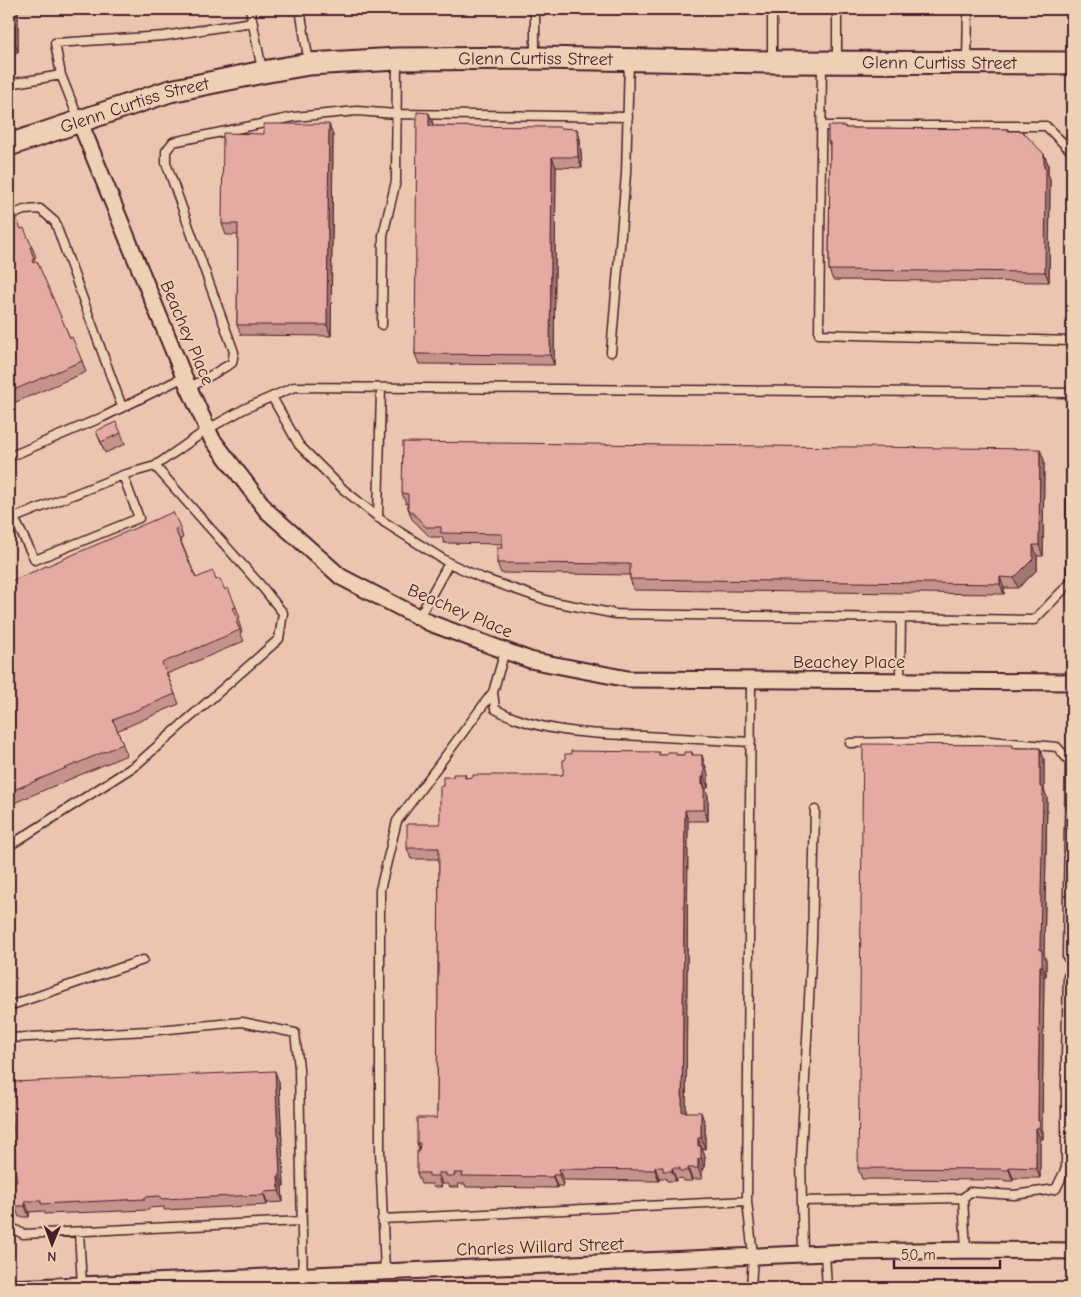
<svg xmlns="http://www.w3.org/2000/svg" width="1081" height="1297" font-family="'Comic Neue',sans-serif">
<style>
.built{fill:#ebc5af}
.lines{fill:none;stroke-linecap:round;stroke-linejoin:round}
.lane-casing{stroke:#4a1f2b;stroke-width:11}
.street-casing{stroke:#4a1f2b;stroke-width:19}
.secondary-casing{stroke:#4a1f2b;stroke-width:25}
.lane{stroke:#eed0b4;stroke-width:8}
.street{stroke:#eed0b4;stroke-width:15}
.secondary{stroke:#eed0b4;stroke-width:21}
.wall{fill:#c5938b;stroke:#4a1f2b}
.shaded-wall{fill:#a07871;stroke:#4a1f2b}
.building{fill:#e5aba2;stroke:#4a1f2b}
.labels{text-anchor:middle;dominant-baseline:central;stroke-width:4;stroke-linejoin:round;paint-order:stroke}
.street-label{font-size:18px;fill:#4a1f2b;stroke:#eed0b4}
</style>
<rect width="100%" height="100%" fill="#eed0b4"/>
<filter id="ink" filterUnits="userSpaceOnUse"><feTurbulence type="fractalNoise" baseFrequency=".02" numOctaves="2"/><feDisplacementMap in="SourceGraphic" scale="10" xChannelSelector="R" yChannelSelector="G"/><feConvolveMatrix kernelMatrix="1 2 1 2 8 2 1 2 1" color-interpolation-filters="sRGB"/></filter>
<g filter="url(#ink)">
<path class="built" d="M 9,9 L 1072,9 L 1072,1288 L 9,1288 Z"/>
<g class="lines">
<g class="lane-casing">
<path id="lane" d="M 250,9 L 262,70
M 300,9 L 309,63
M 772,9 L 772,60
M 535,56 L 535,9
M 837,60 L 837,9
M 967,62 L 968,9
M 822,64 L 819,334 L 1072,341
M 61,75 L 55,43 L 164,36 L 252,22
M 9,84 L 61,75 L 79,120
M 822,126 L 1046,126 L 1072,152
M 9,216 L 24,210 L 40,209 L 55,222 L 122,407
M 382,325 L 383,235 L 396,181 L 397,61
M 611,352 L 626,174 L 629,61
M 189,388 L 232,363 L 234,352 L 166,163 L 166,151 L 173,142 L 294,117 L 357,111 L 396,114 L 628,117
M 272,397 L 299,445 L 343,489 L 384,522 L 449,563
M 9,457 L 103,417 L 184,377
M 123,475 L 139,518 L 35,560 L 14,518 L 123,475 L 155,466
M 378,518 L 381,388
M 419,617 L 449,563 L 482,578 L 549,601 L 616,614 L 901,618
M 900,681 L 901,618 L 1034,620 L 1071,582 L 1071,393
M 493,692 L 495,709 C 538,733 596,734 644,736 C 680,738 715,740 751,742
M 850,743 L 980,740 L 1057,747 L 1070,762 L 1067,957 L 1072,963
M 9,846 L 136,765 L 279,639 L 283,613 L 263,588 L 155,466 L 208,429 L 244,409 L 294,387 L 1072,393
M 9,1006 L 143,960
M 9,1038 L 148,1031 L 242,1022 L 295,1033 L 299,1068 L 303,1288
M 747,1201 L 751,680
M 802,1201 L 963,1198
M 382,1219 L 747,1201 L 753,1256 L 751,1288
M 9,1226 L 23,1234 L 302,1221
M 79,1232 L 82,1285
M 966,1250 L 963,1198 L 970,1192 L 1014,1195 L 1056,1189 L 1066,1168 L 1066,1055 L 1068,976 L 1072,972
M 825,1253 L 827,1288
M 803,1254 L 801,1157 L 812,940 L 815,810
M 385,1272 L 380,1151 L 380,890 L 397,821 L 493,692 L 505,651"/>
</g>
<g class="street-casing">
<path id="street" d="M 79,120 L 184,377 L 212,439 L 267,511 L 341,577 L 430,623 L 530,660 L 628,679 L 1072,682
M 9,1288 L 850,1252 L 975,1250 L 1072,1251"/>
</g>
<g class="secondary-casing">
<g id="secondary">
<path id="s1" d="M 9,145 L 170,91 L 263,72 L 309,64 L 397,59 L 535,58 L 772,62 L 1072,63"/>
</g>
</g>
<use href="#lane" class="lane"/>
<use href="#street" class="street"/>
<use href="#secondary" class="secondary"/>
</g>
<path class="wall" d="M 9,9 L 130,9 L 130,10 L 18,11 L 18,52 L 9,53 Z
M 433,123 L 433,126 L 577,129 L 580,139 L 582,168 L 556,167 L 554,365 L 419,364 L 415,354 Z
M 845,126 L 846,128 L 1008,129 L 1008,131 L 1044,154 L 1048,164 L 1048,174 L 1050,179 L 1049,282 L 833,280 L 829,270 L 830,146 L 828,142 Z
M 333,135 L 331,336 L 241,335 L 237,325 L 238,235 L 226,235 L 222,224 Z
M 9,220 L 21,229 L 32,247 L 36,257 L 34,258 L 35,262 L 70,338 L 82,361 L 86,372 L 9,405 Z
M 96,431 L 121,433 L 125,444 L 105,453 Z
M 1044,460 L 1043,556 L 1037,556 L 1037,570 L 1018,588 L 1004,588 L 1004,594 L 634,590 L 630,579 L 630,575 L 501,573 L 497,563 L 502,548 L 502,544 L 444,543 L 442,537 L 430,537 L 412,519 L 408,508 L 408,504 L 406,504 L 402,493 Z
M 180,527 L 183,538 L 180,539 L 196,578 L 216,580 L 225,590 L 236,607 L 240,618 L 238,619 L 242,632 L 240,632 L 244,641 L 167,674 L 179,704 L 117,731 L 127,755 L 9,805 L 9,582 Z
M 1014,748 L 1040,748 L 1044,759 L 1044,790 L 1047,797 L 1047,805 L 1044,954 L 1046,961 L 1046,976 L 1044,976 L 1042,1128 L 1043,1132 L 1043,1139 L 1040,1139 L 1040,1178 L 1013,1178 L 1013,1181 L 1005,1181 L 1005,1180 L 1001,1180 L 862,1179 L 858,1168 Z
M 692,752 L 693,755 L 706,766 L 706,769 L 708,775 L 708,788 L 705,788 L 708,796 L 708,821 L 688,821 L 686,1112 L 705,1123 L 705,1149 L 702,1148 L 705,1156 L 704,1169 L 702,1169 L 702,1179 L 692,1179 L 692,1181 L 684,1181 L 682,1178 L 676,1179 L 676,1181 L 667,1181 L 666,1178 L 659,1178 L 659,1181 L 563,1180 L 563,1186 L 557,1186 L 557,1188 L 466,1187 L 465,1184 L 458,1184 L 459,1187 L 450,1187 L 448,1184 L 442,1184 L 441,1187 L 433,1187 L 432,1184 L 421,1184 L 417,1173 L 419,1149 L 417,1143 L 437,1118 L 439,859 L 411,859 L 407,848 L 440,824 L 443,786 L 453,777 L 465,774 L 466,778 L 563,775 L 660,755 L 684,755 Z
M 279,1082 L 284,1186 L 282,1186 L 283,1202 L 267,1203 L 267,1205 L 164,1210 L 164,1207 L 148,1208 L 149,1210 L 45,1214 L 44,1211 L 29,1212 L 29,1217 L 19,1217 L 15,1206 L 17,1181 Z"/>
<path class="shaded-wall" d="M 14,9 L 17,9 L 18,11 L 18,52 L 14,42 Z
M 429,113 L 433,123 L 433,136 L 429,126 Z
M 329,124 L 333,135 L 331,336 L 327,325 Z
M 577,129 L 580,139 L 582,168 L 578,157 Z
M 1044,154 L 1048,164 L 1048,174 L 1050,179 L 1049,282 L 1045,272 Z
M 552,157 L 556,167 L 554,365 L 550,355 Z
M 1040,449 L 1044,460 L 1043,556 L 1039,545 Z
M 1033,545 L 1037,556 L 1037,570 L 1018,588 L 1014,578 Z
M 1000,577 L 1004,588 L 1004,594 L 1000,584 Z
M 1040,748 L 1044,759 L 1044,790 L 1047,797 L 1044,954 L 1046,961 L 1046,976 L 1042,966 L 1040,950 Z
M 702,755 L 708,775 L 708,788 L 704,777 L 702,765 Z
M 702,777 L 708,796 L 708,821 L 704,810 Z
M 685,810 L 688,821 L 686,1123 L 682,1112 Z
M 1040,966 L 1044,976 L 1042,1128 L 1043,1132 L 1043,1139 L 1039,1128 L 1038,1121 Z
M 275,1071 L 279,1082 L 284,1186 L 280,1176 Z
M 701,1112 L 705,1123 L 705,1149 L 701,1138 Z
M 1036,1128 L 1040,1139 L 1040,1178 L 1036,1168 Z
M 698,1138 L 705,1156 L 704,1169 L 701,1158 L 698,1146 Z
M 698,1159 L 702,1169 L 702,1179 L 698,1168 Z
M 655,1167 L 659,1178 L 659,1181 L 655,1170 Z
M 1009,1167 L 1013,1178 L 1013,1181 L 1009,1170 Z
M 672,1168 L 676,1179 L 676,1181 L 672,1171 Z
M 688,1168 L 692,1179 L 692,1181 L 688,1171 Z
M 559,1169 L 563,1180 L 563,1186 L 559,1175 Z
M 438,1173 L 442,1184 L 441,1187 L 438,1176 Z
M 553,1175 L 557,1186 L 557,1188 L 553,1177 Z
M 278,1176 L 282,1186 L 283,1202 L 279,1191 Z
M 264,1192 L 267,1203 L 267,1205 L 264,1195 Z
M 25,1201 L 29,1212 L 29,1217 L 25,1206 Z"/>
<path class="building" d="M 9,9 L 14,9 L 14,42 L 9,42 Z
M 417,112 L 429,113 L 429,126 L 560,127 L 560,128 L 577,129 L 578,157 L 552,157 L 550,355 L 415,354 Z
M 264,124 L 329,124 L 327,325 L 237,325 L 238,224 L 222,224 L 223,133 L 264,134 Z
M 828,126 L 845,126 L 845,128 L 1008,129 L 1008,131 L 1022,131 L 1044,154 L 1044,168 L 1046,168 L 1045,272 L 829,270 L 830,142 L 828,142 Z
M 16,217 L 21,229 L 24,228 L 32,247 L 30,247 L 34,259 L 32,260 L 33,263 L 37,261 L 70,338 L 72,337 L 82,361 L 9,392 L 9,220 Z
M 116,422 L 121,433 L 101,442 L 96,431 Z
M 403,442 L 1040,449 L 1039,545 L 1033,545 L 1033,559 L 1014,578 L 1000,577 L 1000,584 L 630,579 L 630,564 L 497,563 L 497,548 L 502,548 L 502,534 L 441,533 L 441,527 L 426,527 L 408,508 L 408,494 L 402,493 Z
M 173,512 L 180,527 L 175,529 L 196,578 L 213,571 L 216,580 L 220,579 L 225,590 L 228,588 L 236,607 L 233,608 L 238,621 L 236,622 L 240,630 L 162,663 L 175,694 L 113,720 L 123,744 L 9,792 L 9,582 Z
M 863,744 L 1013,745 L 1013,748 L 1040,748 L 1040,787 L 1043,787 L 1043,794 L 1040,946 L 1040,950 L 1042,950 L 1042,966 L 1040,966 L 1038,1117 L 1038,1121 L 1040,1121 L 1039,1128 L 1036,1128 L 1036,1168 L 1009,1167 L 1009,1170 L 1001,1170 L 1001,1169 L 997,1169 L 858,1168 Z
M 571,751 L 659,752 L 659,755 L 667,755 L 667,752 L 676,752 L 676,755 L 684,755 L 684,752 L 692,752 L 692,755 L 702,755 L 702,765 L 704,765 L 704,777 L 702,777 L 702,785 L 704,785 L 704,810 L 685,810 L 682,1112 L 701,1112 L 701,1138 L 698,1138 L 698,1146 L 701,1146 L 701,1158 L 698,1159 L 698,1168 L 688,1168 L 688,1171 L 680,1171 L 680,1168 L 672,1168 L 672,1171 L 663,1171 L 663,1167 L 655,1167 L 655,1170 L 559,1169 L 559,1175 L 553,1175 L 553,1177 L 462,1176 L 463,1173 L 454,1173 L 455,1176 L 446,1176 L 446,1173 L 438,1173 L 438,1176 L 429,1176 L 429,1173 L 417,1173 L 417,1151 L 419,1151 L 420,1143 L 417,1143 L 417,1118 L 437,1118 L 439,848 L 407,848 L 407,824 L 440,824 L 440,786 L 443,786 L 443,777 L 453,777 L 453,774 L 465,774 L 465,778 L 473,777 L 473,775 L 563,775 L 563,760 L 565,760 L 565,754 L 571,754 Z
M 275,1071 L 280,1176 L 278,1176 L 279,1191 L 264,1192 L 264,1195 L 161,1199 L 160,1196 L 145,1197 L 145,1199 L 41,1204 L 41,1201 L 25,1201 L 25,1206 L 15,1206 L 14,1181 L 17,1181 L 16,1176 L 11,1082 Z"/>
</g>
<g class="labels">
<g class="street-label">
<text stroke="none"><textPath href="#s1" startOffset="538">Glenn Curtiss Street</textPath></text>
<text stroke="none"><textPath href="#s1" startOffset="942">Glenn Curtiss Street</textPath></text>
<text stroke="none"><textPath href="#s1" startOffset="132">Glenn Curtiss Street</textPath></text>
<text transform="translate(187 333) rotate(67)">Beachey Place</text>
<text transform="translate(460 611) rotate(23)">Beachey Place</text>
<text x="849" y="662">Beachey Place</text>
<text transform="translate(540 1247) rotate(-2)">Charles Willard Street</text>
</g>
</g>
<rect width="1081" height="1297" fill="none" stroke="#eed0b4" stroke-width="30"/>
<rect x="15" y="15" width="1051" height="1267" fill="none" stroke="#4a1f2b" stroke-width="2" filter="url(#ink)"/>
<g transform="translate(52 1244) rotate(181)" stroke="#eed0b4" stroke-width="4" paint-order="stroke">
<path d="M0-4L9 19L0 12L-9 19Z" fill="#4a1f2b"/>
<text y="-8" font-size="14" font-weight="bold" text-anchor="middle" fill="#4a1f2b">N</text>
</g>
<path d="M894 1260v8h106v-8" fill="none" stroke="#4a1f2b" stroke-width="2.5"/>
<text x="901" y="1260" font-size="15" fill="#4a1f2b" stroke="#eed0b4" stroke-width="4" paint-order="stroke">50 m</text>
</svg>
